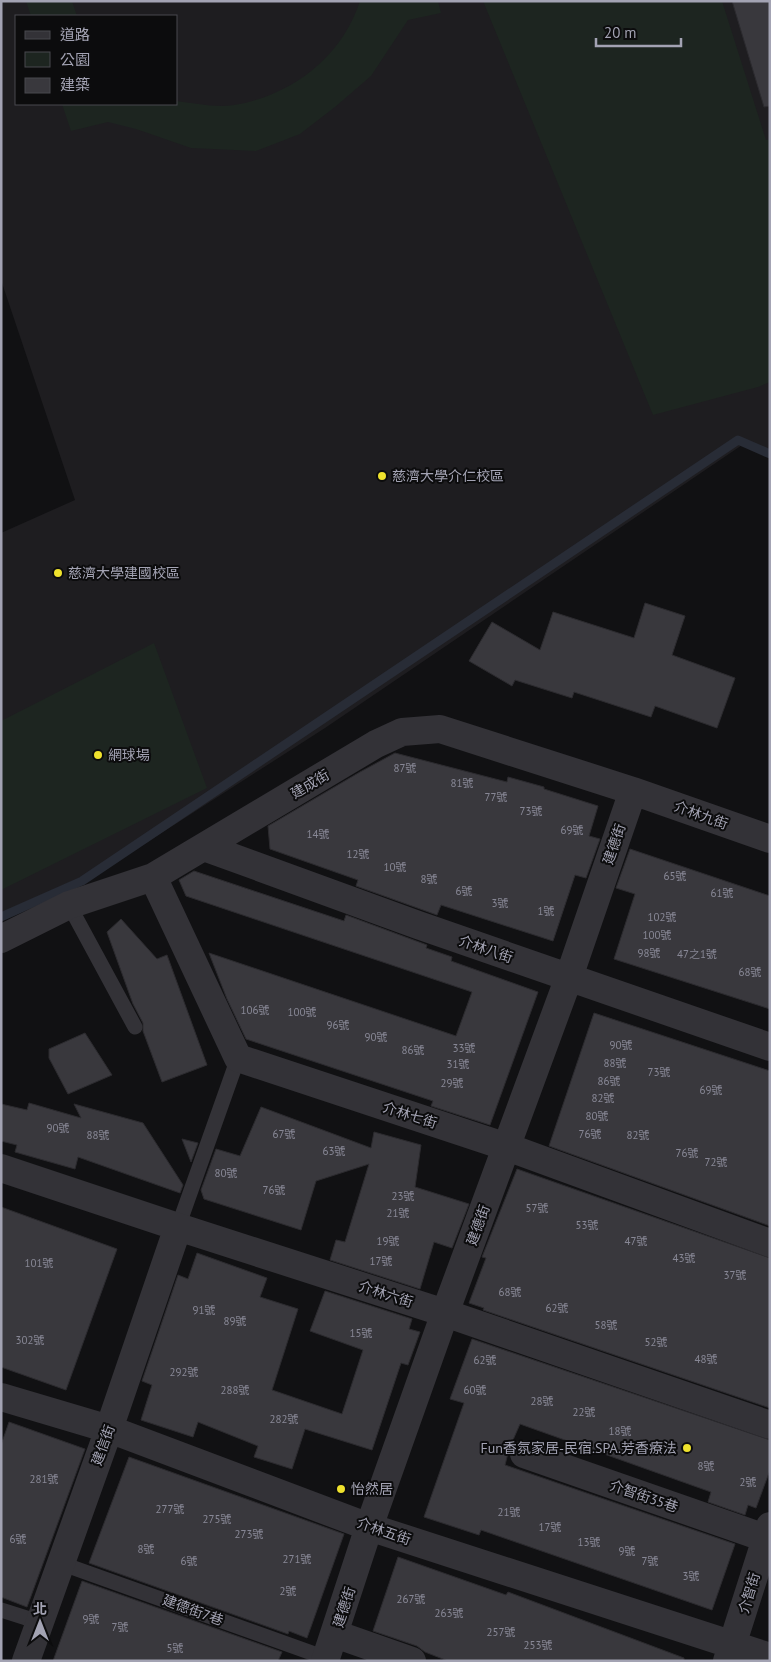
<svg xmlns="http://www.w3.org/2000/svg" width="771" height="1662" font-family="'PT Sans','Noto Sans TC',sans-serif">
<style>
.built{fill:#1e1d20;fill-rule:evenodd}
.green{fill:#1d2520}
.lines{fill:none;stroke-linecap:round;stroke-linejoin:round}
.stream{stroke:#282c36;stroke-width:9}
.building{fill:#39383d;stroke:#2c2b2f}
.service{stroke:#333237;stroke-width:15}
.minor{stroke:#333237;stroke-width:28}
.poi-dot{fill:#efe22d;stroke:#0c0c0d;stroke-width:2}
.labels{text-anchor:middle;dominant-baseline:central;stroke-width:4;stroke-linejoin:round;paint-order:stroke}
.number-label{font-size:11px;fill:#888896}
.poi-label{font-size:14px;fill:#a3a3b3;stroke:#0c0c0d;text-anchor:start}
.street-label{font-size:14px;fill:#a3a3b3;stroke:#0c0c0d}
</style>
<rect width="100%" height="100%" fill="#111113"/>
<path class="built" d="M 1,1 L 770,1 L 770,451 L 748,441 L 325,728 L 121,859 L 1,913 L 1,533 L 75,500 L 1,280 ZM 16,16 L 176,16 L 176,104 L 16,104 Z"/>
<path class="green" d="M 26,1 L 72,1 L 77,16 L 31,16 Z
M 360,1 L 438,1 L 441,13 L 408,20 L 371,76 L 335,107 L 300,134 L 256,151 L 191,148 L 136,129 L 108,122 L 71,131 L 62,104 L 176,104 L 176,101 C 194,103 216,108 234,105 C 291,96 342,57 360,1 Z
M 483,1 L 722,1 L 766,140 L 770,139 L 770,382 L 758,387 L 653,415 Z
M 154,643 L 207,788 L 1,890 L 1,721 Z"/>
<g class="lines">
<path class="stream" d="M 1,917 L 82,881 L 738,440 L 770,454"/>
</g>
<path class="building" d="M 732,1 L 770,1 L 770,106 L 764,107 Z
M 645,603 L 685,616 L 672,655 L 735,678 L 717,728 L 655,706 L 651,717 L 574,692 L 572,698 L 515,680 L 512,686 L 469,661 L 492,622 L 540,650 L 553,612 L 634,638 Z
M 395,753 L 507,782 L 508,777 L 544,787 L 544,789 L 598,806 L 589,836 L 600,839 L 586,878 L 575,875 L 553,941 L 441,905 L 437,915 L 356,886 L 358,880 L 270,849 L 268,826 L 360,772 Z
M 630,849 L 770,896 L 770,1009 L 614,959 L 635,894 L 616,888 Z
M 194,871 L 344,921 L 346,915 L 427,945 L 426,948 L 452,957 L 451,961 L 538,992 L 490,1125 L 431,1106 L 433,1101 L 246,1039 L 227,999 L 209,953 L 456,1036 L 472,992 L 186,896 L 179,880 Z
M 121,919 L 157,959 L 167,955 L 207,1065 L 162,1082 L 143,1031 L 143,1023 L 133,1004 L 107,932 Z
M 594,1013 L 770,1071 L 770,1226 L 549,1146 Z
M 85,1033 L 112,1075 L 68,1094 L 49,1058 L 49,1049 Z
M 29,1103 L 81,1118 L 74,1104 L 143,1123 L 183,1185 L 180,1193 L 78,1157 L 75,1169 L 15,1152 L 17,1145 L 1,1141 L 1,1104 L 27,1110 Z
M 261,1107 L 371,1148 L 374,1132 L 421,1145 L 415,1187 L 469,1204 L 452,1248 L 434,1242 L 420,1289 L 330,1260 L 336,1240 L 345,1242 L 369,1164 L 316,1181 L 301,1230 L 204,1199 L 201,1190 L 216,1149 L 240,1156 Z
M 182,1139 L 198,1143 L 191,1162 Z
M 517,1169 L 770,1258 L 770,1408 L 483,1310 L 484,1308 L 469,1303 L 486,1258 L 482,1257 Z
M 1,1207 L 117,1249 L 66,1390 L 1,1367 Z
M 197,1253 L 267,1278 L 260,1297 L 298,1309 L 272,1390 L 342,1414 L 363,1350 L 310,1331 L 325,1291 L 412,1319 L 409,1329 L 420,1332 L 408,1365 L 401,1363 L 372,1450 L 305,1429 L 292,1469 L 254,1457 L 258,1446 L 198,1422 L 193,1437 L 141,1420 L 152,1385 L 142,1381 L 178,1275 L 188,1279 Z
M 472,1339 L 770,1440 L 770,1470 L 756,1508 L 748,1505 L 745,1515 L 708,1502 L 711,1492 L 520,1424 L 509,1449 L 505,1465 L 735,1544 L 712,1610 L 481,1530 L 479,1535 L 424,1517 L 464,1403 L 450,1399 Z
M 9,1422 L 85,1449 L 27,1607 L 1,1597 L 1,1445 Z
M 129,1457 L 344,1534 L 307,1638 L 289,1631 L 288,1634 L 89,1563 Z
M 398,1557 L 506,1595 L 508,1592 L 684,1658 L 684,1661 L 448,1661 L 425,1652 L 417,1646 L 373,1631 Z
M 82,1581 L 282,1652 L 278,1661 L 53,1661 Z"/>
<g class="lines">
<path class="service" d="M 69,905 L 135,1027
M 178,1227 L 238,1058
M 60,1563 L 326,1658
M 1,1610 L 39,1622"/>
<path class="minor" d="M 204,847 L 418,925 L 770,1047
M 153,877 L 238,1058 L 507,1147 L 770,1243
M 1,939 L 69,905 L 153,877 L 376,744 L 402,732 L 440,729 L 633,791 L 770,839
M 1,1168 L 178,1227 L 445,1313 L 770,1425
M 1,1397 L 109,1429 L 369,1527 L 770,1657
M 524,1454 L 765,1538
M 335,1634 L 412,1661
M 26,1661 L 109,1429 L 178,1227
M 325,1661 L 369,1527 L 445,1313 L 569,977 L 633,791
M 727,1661 L 770,1526"/>
</g>
<g class="poi-dot">
<circle cx="382" cy="476" r="5"/>
<circle cx="58" cy="573" r="5"/>
<circle cx="98" cy="755" r="5"/>
<circle cx="687" cy="1448" r="5"/>
<circle cx="341" cy="1489" r="5"/>
</g>
<g class="labels">
<g class="number-label">
<text x="405" y="768">87號</text>
<text x="462" y="783">81號</text>
<text x="496" y="797">77號</text>
<text x="531" y="811">73號</text>
<text x="572" y="830">69號</text>
<text x="318" y="834">14號</text>
<text x="358" y="854">12號</text>
<text x="395" y="867">10號</text>
<text x="675" y="876">65號</text>
<text x="429" y="879">8號</text>
<text x="464" y="891">6號</text>
<text x="722" y="893">61號</text>
<text x="500" y="903">3號</text>
<text x="546" y="911">1號</text>
<text x="662" y="917">102號</text>
<text x="657" y="935">100號</text>
<text x="649" y="953">98號</text>
<text x="697" y="954">47之1號</text>
<text x="750" y="972">68號</text>
<text x="255" y="1010">106號</text>
<text x="302" y="1012">100號</text>
<text x="338" y="1025">96號</text>
<text x="376" y="1037">90號</text>
<text x="621" y="1045">90號</text>
<text x="464" y="1048">33號</text>
<text x="413" y="1050">86號</text>
<text x="615" y="1063">88號</text>
<text x="458" y="1064">31號</text>
<text x="659" y="1072">73號</text>
<text x="609" y="1081">86號</text>
<text x="452" y="1083">29號</text>
<text x="711" y="1090">69號</text>
<text x="603" y="1098">82號</text>
<text x="597" y="1116">80號</text>
<text x="58" y="1128">90號</text>
<text x="284" y="1134">67號</text>
<text x="590" y="1134">76號</text>
<text x="98" y="1135">88號</text>
<text x="638" y="1135">82號</text>
<text x="334" y="1151">63號</text>
<text x="687" y="1153">76號</text>
<text x="716" y="1162">72號</text>
<text x="226" y="1173">80號</text>
<text x="274" y="1190">76號</text>
<text x="403" y="1196">23號</text>
<text x="537" y="1208">57號</text>
<text x="398" y="1213">21號</text>
<text x="587" y="1225">53號</text>
<text x="388" y="1241">19號</text>
<text x="636" y="1241">47號</text>
<text x="684" y="1258">43號</text>
<text x="381" y="1261">17號</text>
<text x="39" y="1263">101號</text>
<text x="735" y="1275">37號</text>
<text x="510" y="1292">68號</text>
<text x="557" y="1308">62號</text>
<text x="204" y="1310">91號</text>
<text x="235" y="1321">89號</text>
<text x="606" y="1325">58號</text>
<text x="361" y="1333">15號</text>
<text x="30" y="1340">302號</text>
<text x="656" y="1342">52號</text>
<text x="706" y="1359">48號</text>
<text x="485" y="1360">62號</text>
<text x="184" y="1372">292號</text>
<text x="235" y="1390">288號</text>
<text x="475" y="1390">60號</text>
<text x="542" y="1401">28號</text>
<text x="584" y="1412">22號</text>
<text x="284" y="1419">282號</text>
<text x="620" y="1431">18號</text>
<text x="706" y="1466">8號</text>
<text x="44" y="1479">281號</text>
<text x="748" y="1482">2號</text>
<text x="170" y="1509">277號</text>
<text x="509" y="1512">21號</text>
<text x="217" y="1519">275號</text>
<text x="550" y="1527">17號</text>
<text x="249" y="1534">273號</text>
<text x="18" y="1539">6號</text>
<text x="589" y="1542">13號</text>
<text x="146" y="1549">8號</text>
<text x="627" y="1551">9號</text>
<text x="297" y="1559">271號</text>
<text x="189" y="1561">6號</text>
<text x="650" y="1561">7號</text>
<text x="691" y="1576">3號</text>
<text x="288" y="1591">2號</text>
<text x="411" y="1599">267號</text>
<text x="449" y="1613">263號</text>
<text x="91" y="1619">9號</text>
<text x="120" y="1627">7號</text>
<text x="501" y="1632">257號</text>
<text x="538" y="1645">253號</text>
<text x="175" y="1648">5號</text>
</g>
<g class="poi-label">
<text x="392" y="476">慈濟大學介仁校區</text>
<text x="68" y="573">慈濟大學建國校區</text>
<text x="108" y="755">網球場</text>
<text x="677" y="1448" text-anchor="end">Fun香氛家居-民宿.SPA.芳香療法</text>
<text x="351" y="1489">怡然居</text>
</g>
<g class="street-label">
<text transform="translate(310 784) rotate(-31)">建成街</text>
<text transform="translate(701 815) rotate(20)">介林九街</text>
<text transform="translate(614 844) rotate(-71)">建德街</text>
<text transform="translate(486 949) rotate(19)">介林八街</text>
<text transform="translate(410 1115) rotate(18)">介林七街</text>
<text transform="translate(478 1225) rotate(-70)">建德街</text>
<text transform="translate(386 1294) rotate(18)">介林六街</text>
<text transform="translate(103 1445) rotate(-70)">建信街</text>
<text transform="translate(644 1496) rotate(19)">介智街35巷</text>
<text transform="translate(384 1531) rotate(19)">介林五街</text>
<text transform="translate(749 1593) rotate(-73)">介智街</text>
<text transform="translate(344 1607) rotate(-72)">建德街</text>
<text transform="translate(193 1610) rotate(20)">建德街7巷</text>
</g>
</g>
<rect width="771" height="1662" fill="none" stroke="#a3a3b3" stroke-width="5"/>
<rect x="15" y="15" width="162" height="90" fill="#0c0c0d" stroke="#48484f"/>
<rect x="25" y="31" width="25" height="8" fill="#333237" stroke="#48484f"/>
<text x="60" y="40" font-size="15" fill="#a3a3b3">道路</text>
<rect x="25" y="52" width="25" height="15" fill="#1d2520" stroke="#48484f"/>
<text x="60" y="65" font-size="15" fill="#a3a3b3">公園</text>
<rect x="25" y="78" width="25" height="15" fill="#39383d" stroke="#48484f"/>
<text x="60" y="90" font-size="15" fill="#a3a3b3">建築</text>
<g transform="translate(40 1622)" stroke="#0c0c0d" stroke-width="4" paint-order="stroke">
<path d="M0-4L9 19L0 12L-9 19Z" fill="#a3a3b3"/>
<text y="-8" font-size="14" font-weight="bold" text-anchor="middle" fill="#a3a3b3">北</text>
</g>
<path d="M596 38v8h85v-8" fill="none" stroke="#a3a3b3" stroke-width="2.5"/>
<text x="604" y="38" font-size="15" fill="#a3a3b3" stroke="#0c0c0d" stroke-width="4" paint-order="stroke">20 m</text>
</svg>
